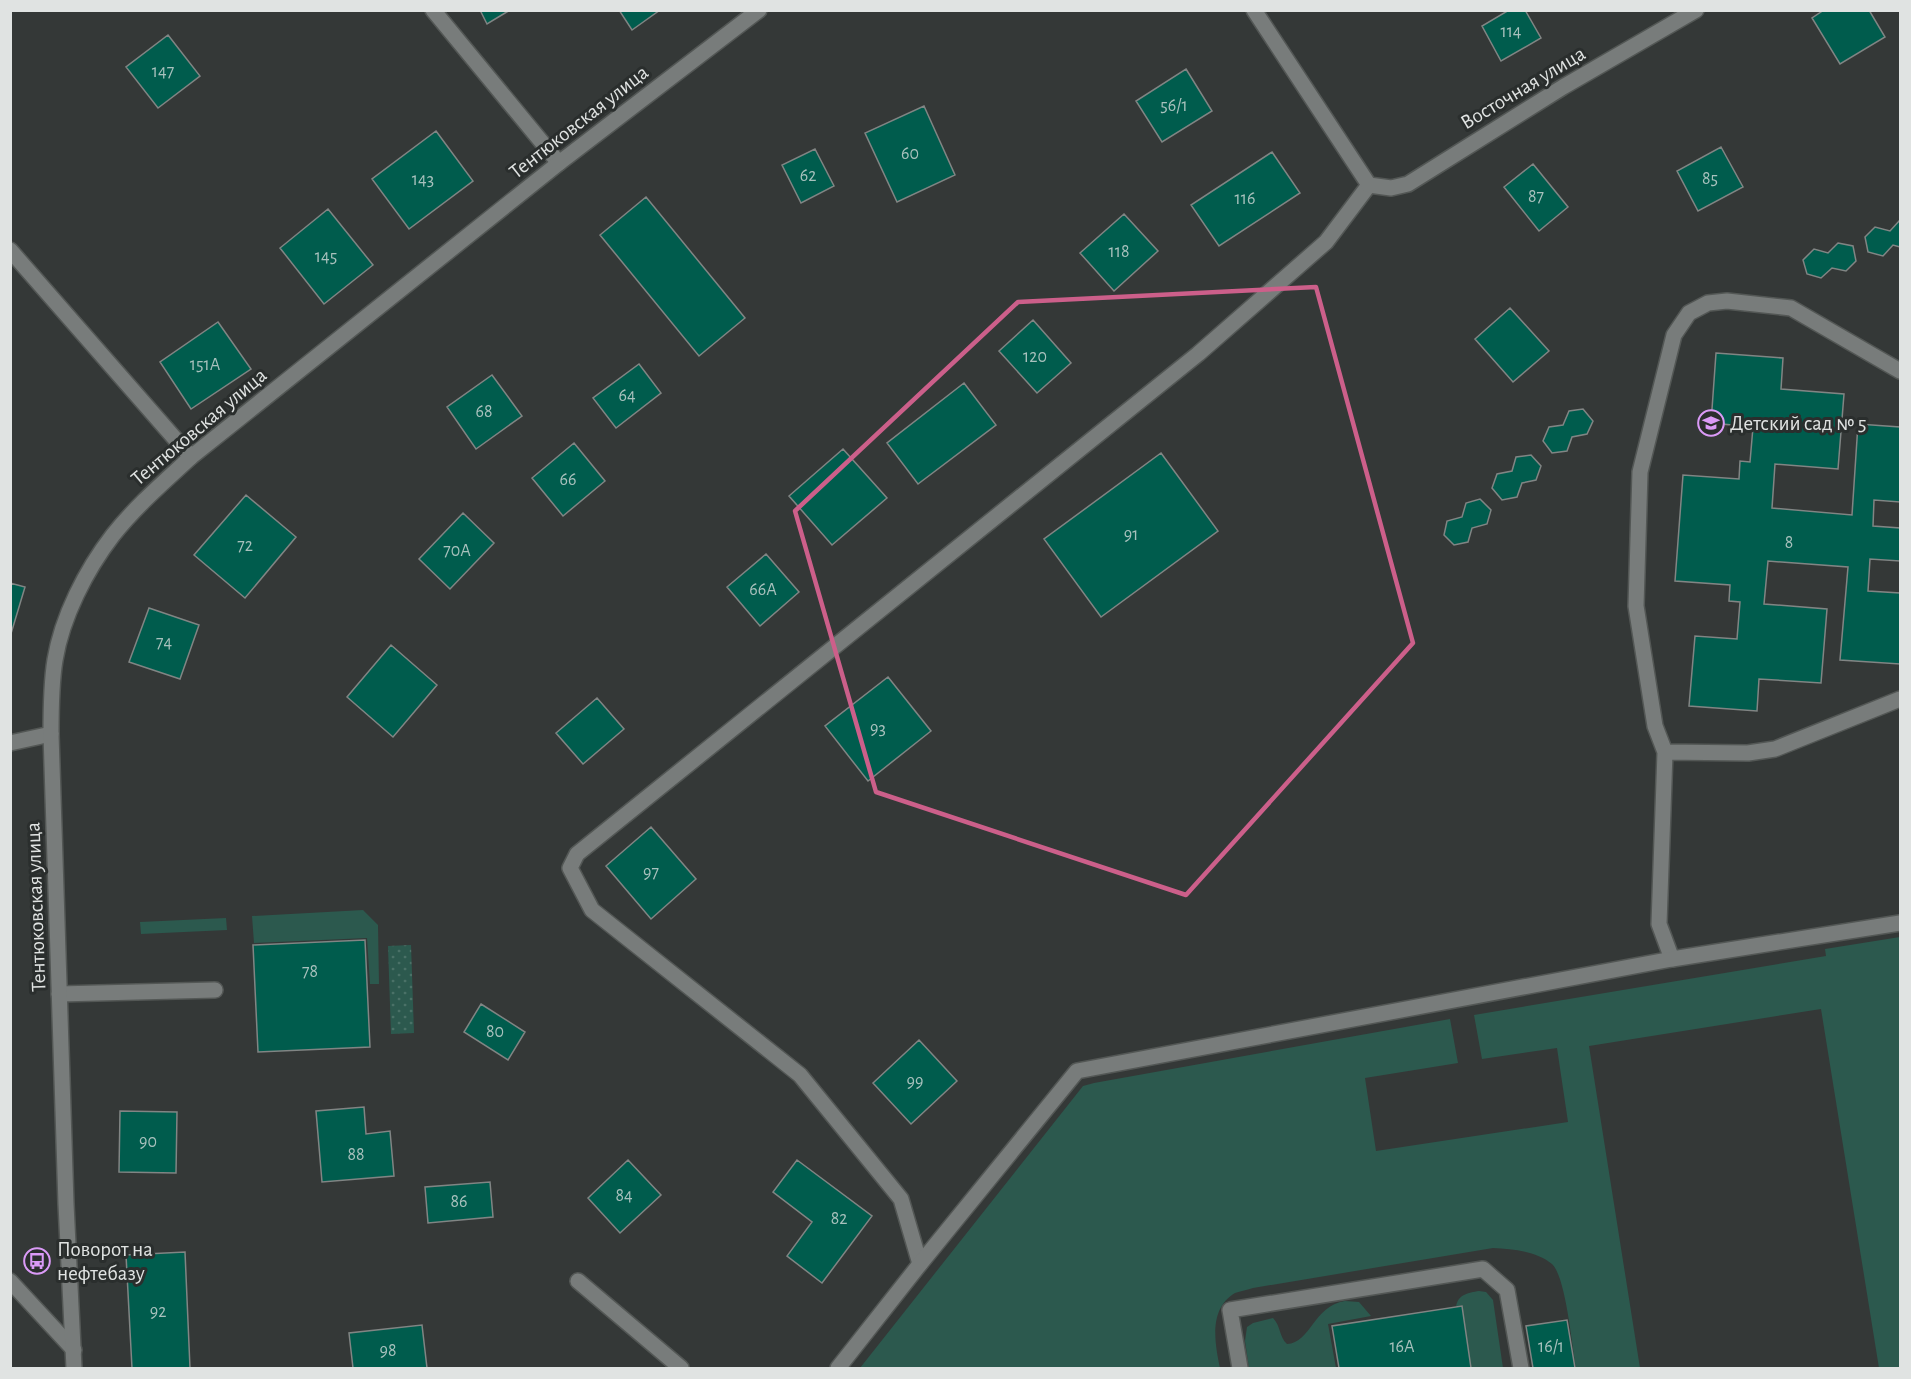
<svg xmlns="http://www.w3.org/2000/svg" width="1911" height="1379" font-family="'Alegreya Sans',sans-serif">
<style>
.grass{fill:#2c594e}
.park{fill:url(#park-dots)}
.building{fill:#005c4d;stroke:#818584;stroke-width:1.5}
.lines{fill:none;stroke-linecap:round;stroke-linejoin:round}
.service-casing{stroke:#535755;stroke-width:18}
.minor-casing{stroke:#535755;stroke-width:18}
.tertiary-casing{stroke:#535755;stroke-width:18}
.service{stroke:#787c7b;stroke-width:15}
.minor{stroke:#787c7b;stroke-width:15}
.tertiary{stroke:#787c7b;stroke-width:15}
.marked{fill:none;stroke:#cc5f8a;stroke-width:4.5;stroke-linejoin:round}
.labels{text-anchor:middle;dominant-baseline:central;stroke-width:6;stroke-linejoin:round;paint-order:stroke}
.number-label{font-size:18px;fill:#a8c1bd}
.street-label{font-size:21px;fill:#e0e3e2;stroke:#2a2e2d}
.poi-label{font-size:21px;fill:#e0e3e2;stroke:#2a2e2d;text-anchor:start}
</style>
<defs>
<pattern id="park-dots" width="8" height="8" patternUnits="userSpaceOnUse" patternTransform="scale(1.5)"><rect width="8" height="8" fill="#2c594e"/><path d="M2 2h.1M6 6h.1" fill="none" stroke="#4a7167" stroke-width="1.8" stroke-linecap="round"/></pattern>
</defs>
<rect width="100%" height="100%" fill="#343837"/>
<path class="grass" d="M 363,910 L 378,925 L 379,984 L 370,984 L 367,938 L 254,943 L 252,916 Z
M 226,918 L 227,930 L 141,934 L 140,922 Z
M 1900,937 L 1900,1368 L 1879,1368 L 1821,1009 L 1589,1046 L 1640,1368 L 1576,1368 C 1572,1347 1566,1277 1552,1264 C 1536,1251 1513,1249 1493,1248 L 1253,1288 C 1248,1290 1240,1291 1235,1293 C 1208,1309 1215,1344 1220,1368 L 860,1368 L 1083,1086 L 1094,1083 L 1450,1019 L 1458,1063 L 1365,1078 L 1376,1151 L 1568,1122 L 1557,1048 L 1482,1059 L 1474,1015 L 1826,956 L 1825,949 Z
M 1479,1291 L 1486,1292 L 1493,1300 L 1503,1368 L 1471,1368 L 1462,1306 L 1456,1307 C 1458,1294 1468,1293 1479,1291 Z
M 1345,1301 L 1359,1302 L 1371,1316 L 1328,1324 L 1336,1368 L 1249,1368 L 1245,1341 L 1247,1327 L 1253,1323 L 1273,1318 C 1281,1326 1279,1337 1287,1344 C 1311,1343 1313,1306 1345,1301 Z"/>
<path class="park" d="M 411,945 L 414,1033 L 391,1034 L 388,946 Z"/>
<path class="building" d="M 480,10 L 510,10 L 487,24 Z
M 619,10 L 660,10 L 632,30 Z
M 1509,10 L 1525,10 L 1541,38 L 1501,61 L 1482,26 Z
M 1824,10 L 1869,10 L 1885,37 L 1840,64 L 1812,18 Z
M 168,35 L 200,76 L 158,108 L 126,67 Z
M 1186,69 L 1212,111 L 1162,142 L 1136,101 Z
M 924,106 L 955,175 L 897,202 L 865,133 Z
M 436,131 L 473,181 L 409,229 L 372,179 Z
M 1721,147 L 1743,187 L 1698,211 L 1677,171 Z
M 815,149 L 834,186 L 801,203 L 782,165 Z
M 1272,152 L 1300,193 L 1219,246 L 1191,205 Z
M 1533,164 L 1568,207 L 1539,231 L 1504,187 Z
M 646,197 L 745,318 L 699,356 L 600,235 Z
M 328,209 L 373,265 L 324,304 L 280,248 Z
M 1124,214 L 1158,251 L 1114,291 L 1080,253 Z
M 1900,220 L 1900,247 L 1893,245 L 1883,256 L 1868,252 L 1865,237 L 1875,227 L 1890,231 Z
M 1838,243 L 1853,246 L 1856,261 L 1846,271 L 1832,268 L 1821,278 L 1807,274 L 1803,260 L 1814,249 L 1828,253 Z
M 1510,308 L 1549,351 L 1513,382 L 1475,339 Z
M 1033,320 L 1071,363 L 1037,393 L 999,351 Z
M 218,322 L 251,369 L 191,409 L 160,362 Z
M 1716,353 L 1783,358 L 1781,389 L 1844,394 L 1838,469 L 1775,464 L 1772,508 L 1852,515 L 1858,424 L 1900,427 L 1900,502 L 1874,500 L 1873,526 L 1900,528 L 1900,561 L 1870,559 L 1868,591 L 1900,593 L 1900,664 L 1840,660 L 1848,567 L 1768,561 L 1764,604 L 1827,609 L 1821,683 L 1759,679 L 1757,711 L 1689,706 L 1695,636 L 1737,639 L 1740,602 L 1729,601 L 1730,585 L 1675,581 L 1683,475 L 1739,479 L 1740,461 L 1750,462 L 1753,427 L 1711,423 Z
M 639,364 L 661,393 L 616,428 L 593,398 Z
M 492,375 L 522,416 L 476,449 L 447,407 Z
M 964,383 L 996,425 L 918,484 L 887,443 Z
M 1583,409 L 1593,421 L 1587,434 L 1572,437 L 1567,451 L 1552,453 L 1543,441 L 1549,427 L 1563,425 L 1569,411 Z
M 574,443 L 605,481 L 563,516 L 532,478 Z
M 843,449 L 887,498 L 832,545 L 789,496 Z
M 1161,453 L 1218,531 L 1101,617 L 1044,539 Z
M 1531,455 L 1541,466 L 1536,480 L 1522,483 L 1517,497 L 1502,500 L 1492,488 L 1497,474 L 1512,471 L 1516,457 Z
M 246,495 L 296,537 L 245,598 L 194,555 Z
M 1480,499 L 1491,510 L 1487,524 L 1472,528 L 1468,542 L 1454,545 L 1444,535 L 1447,521 L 1462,517 L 1466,503 Z
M 463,513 L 494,543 L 450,589 L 419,559 Z
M 766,554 L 799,592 L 760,626 L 727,587 Z
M 10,583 L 25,587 L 10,637 Z
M 149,608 L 199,625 L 180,679 L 129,662 Z
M 391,645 L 437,685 L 393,737 L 347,697 Z
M 888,677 L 931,731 L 868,781 L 825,726 Z
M 597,698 L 624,729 L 583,764 L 556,733 Z
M 651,827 L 696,879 L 651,919 L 606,866 Z
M 365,940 L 370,1047 L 258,1052 L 253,945 Z
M 481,1004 L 525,1032 L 508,1060 L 464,1032 Z
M 919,1040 L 957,1081 L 911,1124 L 873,1083 Z
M 364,1107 L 366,1134 L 390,1131 L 394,1176 L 322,1182 L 316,1111 Z
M 120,1111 L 177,1112 L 176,1173 L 119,1172 Z
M 628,1160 L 661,1195 L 620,1233 L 588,1198 Z
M 797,1160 L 872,1216 L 822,1283 L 787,1256 L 812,1222 L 773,1192 Z
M 490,1182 L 493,1217 L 428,1223 L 425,1187 Z
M 185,1252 L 190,1368 L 132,1368 L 126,1255 Z
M 1462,1306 L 1471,1368 L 1339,1368 L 1332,1326 Z
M 1567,1320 L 1575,1368 L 1533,1368 L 1526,1326 Z
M 422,1325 L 427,1368 L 353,1368 L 349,1333 Z"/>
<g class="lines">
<g class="service-casing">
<path id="service" d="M 1665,752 L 1748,753 L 1775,749 L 1900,699
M 1672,959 L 1659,924 L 1665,752 L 1655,726 L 1636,606 L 1640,472 L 1674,335 L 1689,313 L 1708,303 L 1727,301 L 1791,308 L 1900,371
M 59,994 L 215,990
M 920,1264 L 901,1199 L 800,1075 L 592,910 L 570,868 L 577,854 L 1198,354 L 1326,242 L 1369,185
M 578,1281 L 681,1368
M 1240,1368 L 1230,1310 L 1483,1269 L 1507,1290 L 1521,1368"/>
</g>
<g class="minor-casing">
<path id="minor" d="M 433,10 L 559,163
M 1254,10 L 1369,185 L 1391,188 L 1408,184 L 1563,87 L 1696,10
M 10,250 L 191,457
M 10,743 L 51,734
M 10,1281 L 74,1350
M 838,1368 L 920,1264 L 1077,1071 L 1672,959 L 1900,923"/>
</g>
<g class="tertiary-casing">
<path id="tertiary" d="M 74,1368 L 66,1204 L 51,734 C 51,709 51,684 55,660 C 62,617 86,570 113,535 C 136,506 164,482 191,457 L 559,163 L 759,10"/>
</g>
<use href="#service" class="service"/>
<use href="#minor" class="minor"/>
<use href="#tertiary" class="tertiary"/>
</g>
<path class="marked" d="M 1316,287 L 1413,643 L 1186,895 L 876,792 L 795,511 L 1018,302 Z"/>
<defs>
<g id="school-ring" transform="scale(1.35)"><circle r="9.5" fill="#2a2e2d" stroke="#da9af6" stroke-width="1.5"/><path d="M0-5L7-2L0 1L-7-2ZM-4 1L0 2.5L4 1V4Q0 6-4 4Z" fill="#da9af6"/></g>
<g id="bus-ring" transform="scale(1.35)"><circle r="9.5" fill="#2a2e2d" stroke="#da9af6" stroke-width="1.5"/><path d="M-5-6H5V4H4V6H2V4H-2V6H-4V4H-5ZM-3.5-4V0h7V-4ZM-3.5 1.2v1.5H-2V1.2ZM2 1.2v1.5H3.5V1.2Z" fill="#da9af6"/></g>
</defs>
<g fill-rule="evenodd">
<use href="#school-ring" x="1711" y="423"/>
<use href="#bus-ring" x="37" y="1261"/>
</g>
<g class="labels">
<g class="number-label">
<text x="1511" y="32">114</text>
<text x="163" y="72">147</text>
<text x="1174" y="106">56/1</text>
<text x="910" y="154">60</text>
<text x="808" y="176">62</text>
<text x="1710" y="179">85</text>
<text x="423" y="180">143</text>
<text x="1536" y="197">87</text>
<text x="1245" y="199">116</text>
<text x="1119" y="252">118</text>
<text x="326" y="257">145</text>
<text x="1035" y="357">120</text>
<text x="205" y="365">151А</text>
<text x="627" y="396">64</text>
<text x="484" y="412">68</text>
<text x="568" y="480">66</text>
<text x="1131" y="535">91</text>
<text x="1789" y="543">8</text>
<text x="245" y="546">72</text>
<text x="457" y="551">70А</text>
<text x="763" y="590">66А</text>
<text x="164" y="643">74</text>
<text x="878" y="729">93</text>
<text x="651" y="873">97</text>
<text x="310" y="972">78</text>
<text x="495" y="1032">80</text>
<text x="915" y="1082">99</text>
<text x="148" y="1142">90</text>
<text x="356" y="1155">88</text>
<text x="624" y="1196">84</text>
<text x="459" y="1202">86</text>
<text x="839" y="1219">82</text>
<text x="158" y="1312">92</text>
<text x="1402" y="1347">16А</text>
<text x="1551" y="1347">16/1</text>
<text x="388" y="1351">98</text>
</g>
<g class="street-label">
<text transform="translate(1523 88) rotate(-31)">Восточная улица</text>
<text transform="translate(579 122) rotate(-38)">Тентюковская улица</text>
<text transform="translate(199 427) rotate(-40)">Тентюковская улица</text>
<text transform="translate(36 907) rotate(-92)">Тентюковская улица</text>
</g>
<g class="poi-label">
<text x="1730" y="423">Детский сад № 5</text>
<text x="57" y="1249">Поворот на<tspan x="57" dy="24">нефтебазу</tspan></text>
</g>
</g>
<rect width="1911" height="1379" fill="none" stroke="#e0e3e2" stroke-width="24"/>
</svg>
